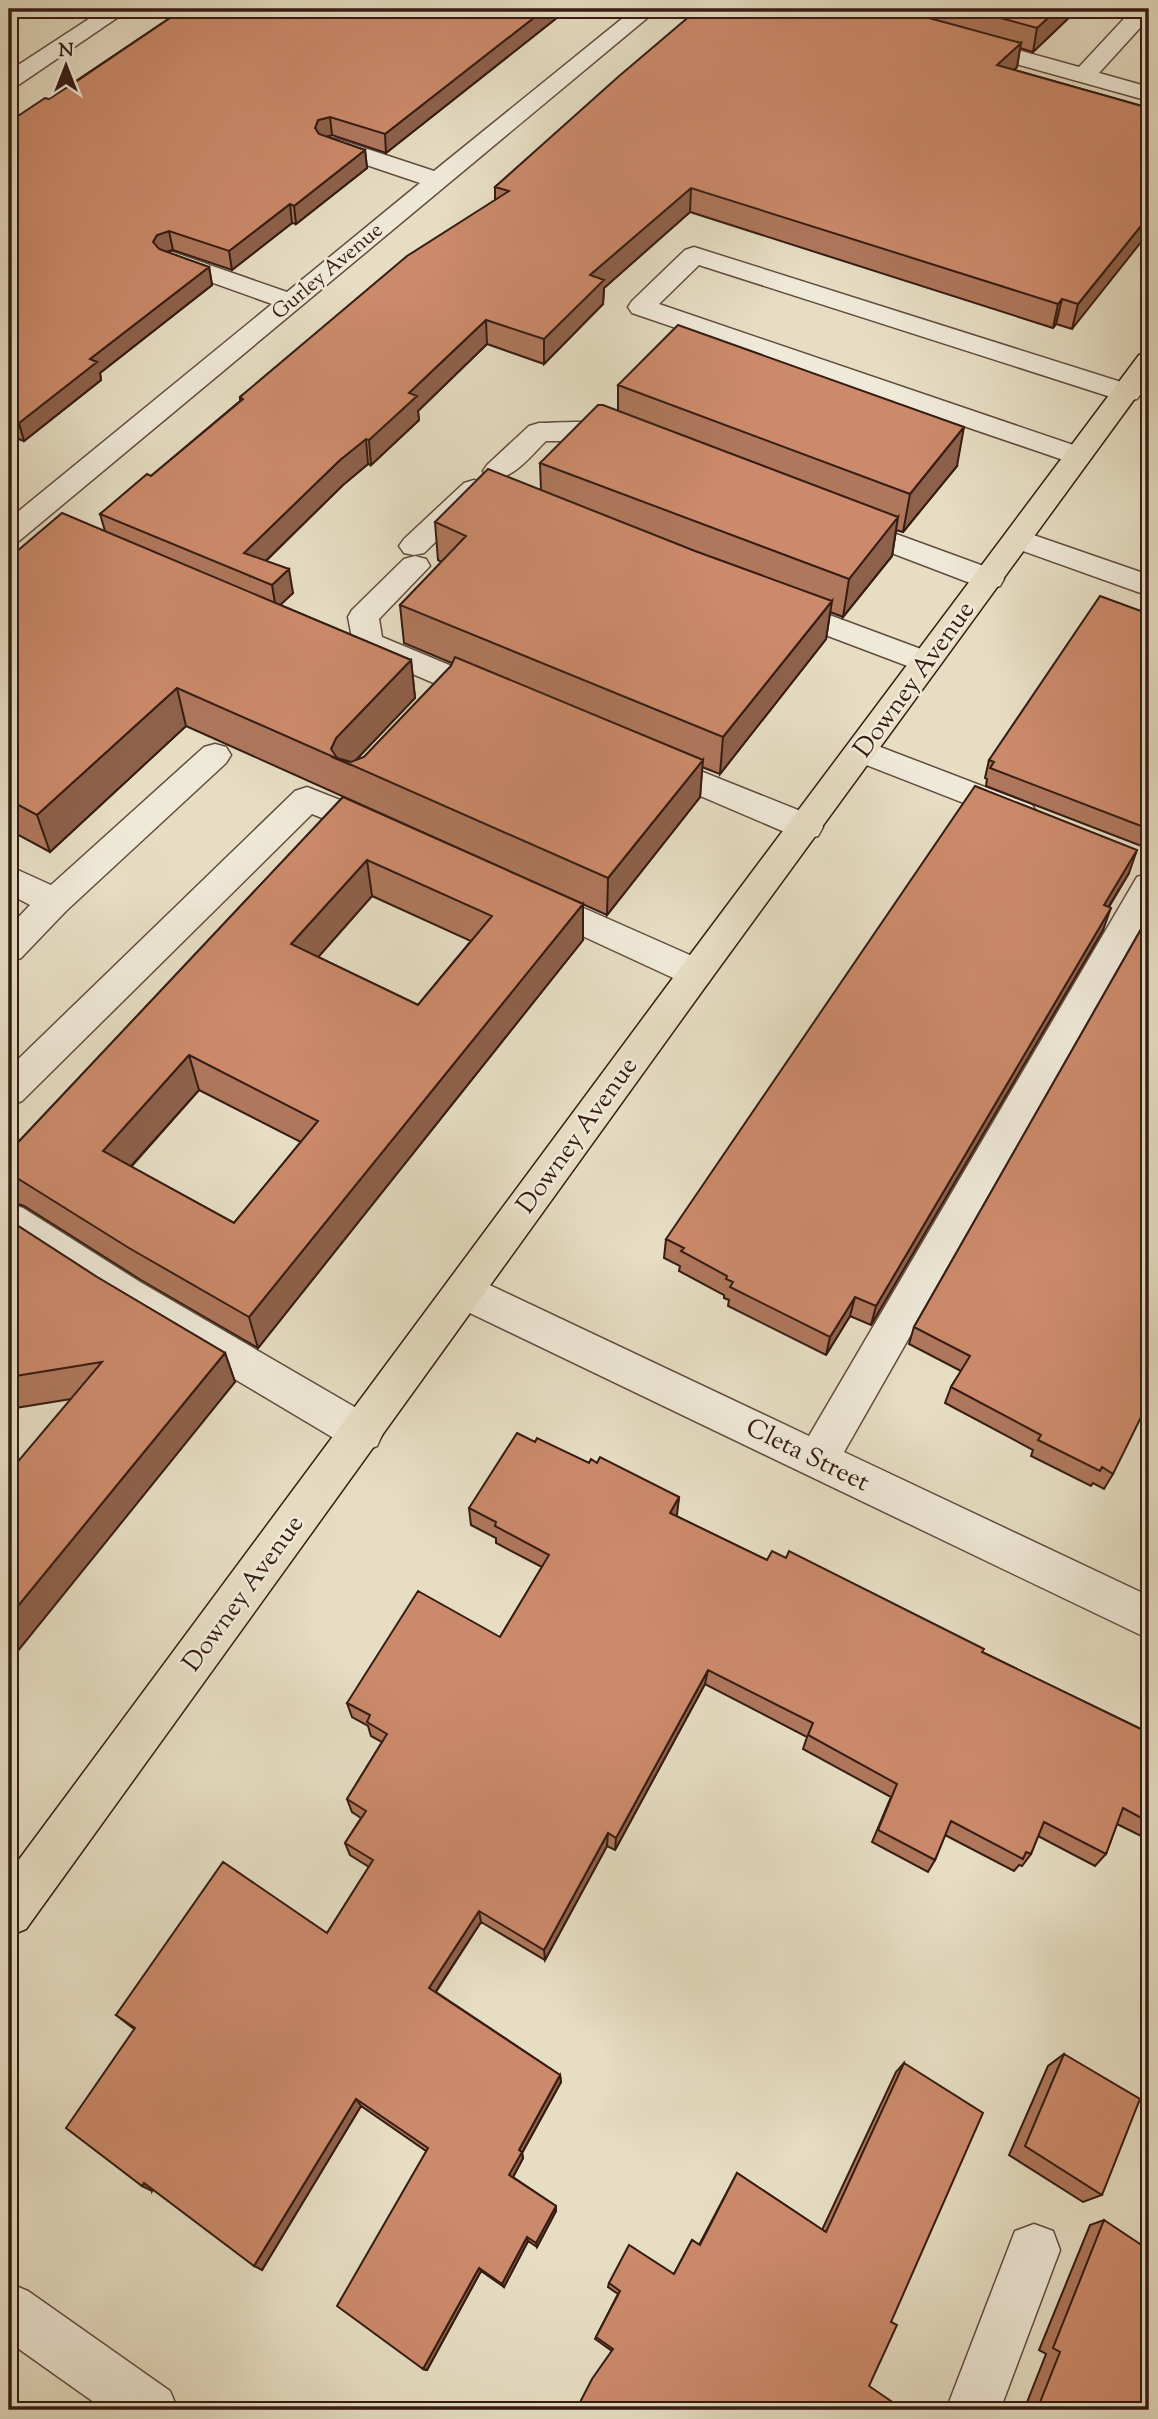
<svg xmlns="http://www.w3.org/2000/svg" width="1158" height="2419" font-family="'Sorts Mill Goudy',serif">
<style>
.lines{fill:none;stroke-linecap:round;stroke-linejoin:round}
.minor-casing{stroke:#624c3e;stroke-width:3}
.major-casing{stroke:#361c12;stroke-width:3}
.minor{fill:#efe9d8;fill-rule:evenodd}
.major{fill:#e6ddc3;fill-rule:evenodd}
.wall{fill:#af775c;stroke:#361c12;stroke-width:2;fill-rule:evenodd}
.shaded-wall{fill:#8e614b;stroke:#361c12;stroke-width:2}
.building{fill:#cb8a6b;stroke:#361c12;stroke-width:2;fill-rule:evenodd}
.labels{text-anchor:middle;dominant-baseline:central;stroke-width:5;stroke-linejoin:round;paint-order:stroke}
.far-street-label{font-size:21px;fill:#361c12;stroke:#efe9d8}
.street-label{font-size:26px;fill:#361c12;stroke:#efe9d8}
</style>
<rect width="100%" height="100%" fill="#e6ddc3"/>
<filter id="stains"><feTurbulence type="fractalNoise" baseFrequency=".00286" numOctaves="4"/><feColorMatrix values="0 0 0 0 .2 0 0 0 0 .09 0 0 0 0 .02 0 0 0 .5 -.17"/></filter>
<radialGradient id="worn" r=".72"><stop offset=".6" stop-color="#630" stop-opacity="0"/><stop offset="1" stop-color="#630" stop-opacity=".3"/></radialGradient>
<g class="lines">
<g class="minor-casing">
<path id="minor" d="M 104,9 L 130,9 L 17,86 L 9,88 L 9,71 Z
M 634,9 L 658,9 L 19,541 L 9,543 L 9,519 L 272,304 L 163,265 L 159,260 L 163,255 L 172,252 L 181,255 L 287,292 L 420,183 L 322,150 L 319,145 L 322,140 L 331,138 L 340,140 L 434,171 Z
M 1133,9 L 1149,9 L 1149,18 L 1099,73 L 1149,87 L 1149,101 L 959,48 L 956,43 L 959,38 L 967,36 L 1079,67 Z
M 694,247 L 1137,387 L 1141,393 L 1137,399 L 1127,401 L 1117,399 L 699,265 L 659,304 L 1088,450 L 1092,456 L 1088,462 L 1078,465 L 632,313 L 628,307 L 632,301 L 685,250 Z
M 539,423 C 563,423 620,416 635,438 L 631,444 L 621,447 L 602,441 L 546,441 C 530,456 511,484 487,477 L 483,471 L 487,465 L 529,426 Z
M 474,480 L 484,483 L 488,489 L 484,495 L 424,553 L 414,555 L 404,553 L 399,546 L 404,539 L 464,483 Z
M 844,515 L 1000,572 L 1004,579 L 1000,586 L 989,589 L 978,586 L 834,531 L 829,524 L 834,517 Z
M 1019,530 L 1149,575 L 1149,596 L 1009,546 L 1004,539 L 1009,532 Z
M 415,556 L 426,559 L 430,566 L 379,619 L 382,637 L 502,687 L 507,695 L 502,703 L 491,706 L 480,703 L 357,650 L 353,643 L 348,617 L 352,610 L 404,559 Z
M 781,597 L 937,655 L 942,662 L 937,669 L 926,673 L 770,614 L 766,607 L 770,600 Z
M 862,740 L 1032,805 L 1037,813 L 1032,821 L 1020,825 L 851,759 L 846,751 L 851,743 Z
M 215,744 L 226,747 L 231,755 L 226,763 L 66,911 L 21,958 L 9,962 L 9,927 L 30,905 L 9,894 L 9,866 L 51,885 L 204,747 Z
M 653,752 L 818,818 L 823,827 L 818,836 L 806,839 L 794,836 L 642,771 L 637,763 L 642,755 Z
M 307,787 L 391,820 L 396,829 L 391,838 L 379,841 L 312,814 L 22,1101 L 9,1106 L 9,1068 L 295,791 Z
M 1149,873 L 1149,916 L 844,1452 L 1149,1596 L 1149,1639 L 451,1304 L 445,1292 L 451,1280 L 465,1275 L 479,1280 L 809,1436 L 1137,877 Z
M 536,887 L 708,963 L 714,973 L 708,983 L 696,987 L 684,983 L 524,909 L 519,900 L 524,891 Z
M 9,1203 L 23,1208 L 140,1282 L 377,1420 L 383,1433 L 377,1446 L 362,1452 L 347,1446 L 112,1306 L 9,1239 Z
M 1034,2224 L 1053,2231 L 1060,2250 L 1000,2410 L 946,2410 L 1015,2231 Z
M 9,2283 L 28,2291 L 170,2391 L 178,2410 L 105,2410 L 9,2342 Z"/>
</g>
<g class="major-casing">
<path id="major" d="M 1149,353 L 1149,379 L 708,983 L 26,1929 L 9,1936 L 9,1873 L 684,963 L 1139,355 Z"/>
</g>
<use href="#minor" class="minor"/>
<use href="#major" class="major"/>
</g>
<path class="wall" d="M 175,9 L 568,9 L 386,153 L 332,135 L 327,137 L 365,150 L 367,168 L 296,224 L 292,223 L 232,270 L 173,250 L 166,252 L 209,267 L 212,285 L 100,373 L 101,380 L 24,441 L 16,438 L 9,444 L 9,122 L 49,99 L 174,15 L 174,13 L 176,11 Z
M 698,9 L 1078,9 L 1033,52 L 1020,48 L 1017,67 L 1014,70 L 1149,108 L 1072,329 L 1056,324 L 1053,328 L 690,212 L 604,288 L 603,304 L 544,364 L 487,344 L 418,411 L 419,420 L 371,465 L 368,464 L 343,485 L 266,561 L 293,593 L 280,605 L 411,660 L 415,698 L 355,761 L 364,757 L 451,666 L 452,663 L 404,643 L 400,605 L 442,562 L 438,560 L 435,522 L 541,490 L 540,463 L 618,410 L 618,385 L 957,466 L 903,532 L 896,530 L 892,556 L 843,617 L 830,612 L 826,639 L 720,774 L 702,767 L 700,797 L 607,915 L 186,726 L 50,852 L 9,830 L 9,558 L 105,531 L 100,514 L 151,476 L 240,401 L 240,397 L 495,200 L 495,187 Z
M 1149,614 L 1149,839 L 1144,847 L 986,786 L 987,779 L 985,778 L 989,760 Z
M 343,797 L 583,940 L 258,1348 L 141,1280 L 24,1206 L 10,1201 L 9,1199 L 9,1152 ZM 372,896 L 471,941 L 418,1005 L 318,957 ZM 199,1090 L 301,1142 L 234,1223 L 131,1167 Z
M 1129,873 L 1109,907 L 1103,930 L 871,1325 L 850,1316 L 826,1355 L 728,1306 L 729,1300 L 724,1298 L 724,1295 L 679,1271 L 680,1266 L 664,1258 L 666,1239 Z
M 1144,924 L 1113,1474 L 1104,1489 L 1093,1483 L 1091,1486 L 1031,1456 L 1033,1450 L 945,1403 L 951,1387 L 961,1371 L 909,1344 L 914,1327 Z
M 9,1220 L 97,1277 L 225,1353 L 235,1382 L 71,1399 L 9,1409 Z
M 535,1442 L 589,1463 L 597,1463 L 679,1497 L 676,1516 L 767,1560 L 982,1652 L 1149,1733 L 1149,1840 L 1117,1824 L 1106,1854 L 1095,1866 L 1038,1836 L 1031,1854 L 1022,1866 L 1019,1865 L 1014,1871 L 945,1835 L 935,1860 L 928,1872 L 872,1842 L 891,1797 L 803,1749 L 807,1737 L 705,1684 L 615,1850 L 607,1846 L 545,1960 L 481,1922 L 436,1992 L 560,2075 L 561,2082 L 522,2153 L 523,2158 L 513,2177 L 556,2206 L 556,2211 L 537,2247 L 528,2241 L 504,2287 L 481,2271 L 427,2370 L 423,2369 L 426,2151 L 361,2106 L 262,2270 L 153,2189 L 152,2191 L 134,2029 L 116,2015 L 327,1933 L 369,1867 L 350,1855 L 345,1843 L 361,1818 L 352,1812 L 347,1799 L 382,1742 L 371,1736 L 368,1726 L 352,1717 L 347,1703 L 500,1637 L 542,1567 L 496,1543 L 496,1538 L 471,1525 L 469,1508 Z
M 1064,2054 L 1102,2195 L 1083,2202 L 1009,2155 L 1048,2066 Z
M 904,2063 L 891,2322 L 612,2351 L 595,2339 L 618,2294 L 608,2287 L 609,2283 L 674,2274 L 692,2240 L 699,2245 L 737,2173 L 822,2230 L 896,2072 Z
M 1104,2220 L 1149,2410 L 1024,2410 L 1046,2354 L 1039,2350 L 1090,2225 Z"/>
<path class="shaded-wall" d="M 9,9 L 31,9 L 9,23 Z
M 545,9 L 568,9 L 386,153 L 385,134 Z
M 1058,9 L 1078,9 L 1033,52 L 1037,28 Z
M 1021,43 L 1017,67 L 993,89 L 997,65 Z
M 330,117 L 332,135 L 320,139 L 315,128 L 318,120 Z
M 365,150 L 367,168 L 296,224 L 294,206 Z
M 691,188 L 690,212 L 604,288 L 603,304 L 544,364 L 544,339 L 590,275 Z
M 290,204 L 292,223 L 232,270 L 229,251 Z
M 1149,216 L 1149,232 L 1072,329 L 1078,304 Z
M 169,231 L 173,250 L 161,253 L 153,242 L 157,235 Z
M 209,267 L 212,285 L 100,373 L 101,380 L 24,441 L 19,423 L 90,359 Z
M 1062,299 L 1056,324 L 1053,328 L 1058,304 Z
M 486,320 L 487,344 L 418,411 L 419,420 L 371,465 L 369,440 L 409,393 Z
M 11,420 L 16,438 L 9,444 L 9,421 Z
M 964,427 L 957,466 L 903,532 L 910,494 Z
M 366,439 L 368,464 L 343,485 L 250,576 L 244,553 L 340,460 Z
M 898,517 L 892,556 L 843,617 L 849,579 Z
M 289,569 L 293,593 L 276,609 L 272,585 Z
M 832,601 L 826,639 L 720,774 L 723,737 Z
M 411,660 L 415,698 L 351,765 L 332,757 L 331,749 L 336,738 Z
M 177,688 L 186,726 L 50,852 L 37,815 Z
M 703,760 L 700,797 L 607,915 L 608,878 Z
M 1137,850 L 1129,873 L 1096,927 L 1104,905 Z
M 367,860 L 372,896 L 298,980 L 291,944 Z
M 583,904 L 583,940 L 258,1348 L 249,1317 Z
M 1111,908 L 1103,930 L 871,1325 L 876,1306 Z
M 189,1055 L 199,1090 L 115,1184 L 103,1151 Z
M 855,1297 L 850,1316 L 826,1355 L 830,1337 Z
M 225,1353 L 235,1382 L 9,1662 L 9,1617 Z
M 679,1497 L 677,1515 L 668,1530 L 670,1513 Z
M 708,1670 L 705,1684 L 615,1850 L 616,1838 Z
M 608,1833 L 607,1846 L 545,1960 L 544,1950 Z
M 479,1911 L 481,1922 L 432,1997 L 429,1988 Z
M 560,2075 L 561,2082 L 522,2153 L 523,2158 L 511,2181 L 509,2175 L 519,2150 Z
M 356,2099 L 361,2106 L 262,2270 L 254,2266 Z
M 144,2183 L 154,2188 L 152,2191 L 142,2186 Z
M 556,2206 L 556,2211 L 537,2247 L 536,2243 Z
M 527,2237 L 528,2241 L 504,2287 L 502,2284 Z
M 479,2268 L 481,2271 L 427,2370 L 423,2369 Z"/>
<path class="building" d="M 180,9 L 545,9 L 385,134 L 330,117 L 318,120 L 315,128 L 319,134 L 365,150 L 294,206 L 290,204 L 229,251 L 169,231 L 157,235 L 153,242 L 159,249 L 209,267 L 90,359 L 97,362 L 19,423 L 11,420 L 9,421 L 9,122 L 45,98 L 49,99 L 80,79 L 176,14 L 174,13 Z
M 698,9 L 896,9 L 1021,43 L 997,65 L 1149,108 L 1149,216 L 1078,304 L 1062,299 L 1058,304 L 691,188 L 590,275 L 604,280 L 544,339 L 486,320 L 409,393 L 417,396 L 369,440 L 366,439 L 340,460 L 244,553 L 289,569 L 272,585 L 100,514 L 147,474 L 151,476 L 243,399 L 240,397 L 407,256 L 509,191 L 495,187 L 618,77 Z
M 968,9 L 1058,9 L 1037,28 Z
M 678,325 L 964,427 L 910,494 L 618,385 Z
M 598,405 L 603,405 L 898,517 L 849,579 L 540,463 Z
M 488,469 L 695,551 L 832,601 L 723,737 L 400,605 L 466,536 L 435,522 Z
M 62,513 L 411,660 L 336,738 L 331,749 L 337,758 L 351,762 L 364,757 L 451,666 L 455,657 L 703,760 L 608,878 L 177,688 L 37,815 L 9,800 L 9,558 Z
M 1100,596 L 1149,614 L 1149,829 L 990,768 L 994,762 L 989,760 Z
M 975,786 L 1137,850 L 1104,905 L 1111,908 L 876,1306 L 855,1297 L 830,1337 L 730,1287 L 733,1282 L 726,1279 L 727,1276 L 681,1251 L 684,1248 L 666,1239 Z
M 343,797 L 583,904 L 249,1317 L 129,1248 L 9,1173 L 9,1152 ZM 367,860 L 492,916 L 418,1005 L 291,944 ZM 189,1055 L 318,1121 L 234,1223 L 103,1151 Z
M 1144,924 L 1149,927 L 1149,1401 L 1113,1474 L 1102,1467 L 1100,1471 L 1038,1440 L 1041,1435 L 951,1387 L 970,1356 L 914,1327 Z
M 9,1220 L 97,1277 L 225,1353 L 9,1617 L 9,1472 L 102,1362 L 9,1377 Z
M 517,1433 L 535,1442 L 537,1438 L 589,1463 L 591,1459 L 597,1463 L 600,1457 L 679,1497 L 670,1513 L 767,1560 L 772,1551 L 786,1558 L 789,1551 L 984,1649 L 982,1652 L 1149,1733 L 1149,1822 L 1123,1808 L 1106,1854 L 1044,1822 L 1031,1854 L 1026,1852 L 1023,1859 L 951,1821 L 935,1860 L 878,1830 L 897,1784 L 808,1735 L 813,1723 L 708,1670 L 616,1838 L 608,1833 L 544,1950 L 479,1911 L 429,1988 L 560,2075 L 519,2150 L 522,2152 L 509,2175 L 556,2206 L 536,2243 L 527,2237 L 502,2284 L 479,2268 L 423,2369 L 337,2306 L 428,2148 L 356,2099 L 254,2266 L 144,2183 L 142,2186 L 66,2128 L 135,2028 L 116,2015 L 223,1862 L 327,1933 L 373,1860 L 345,1843 L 366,1811 L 347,1799 L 387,1734 L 367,1722 L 370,1715 L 347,1703 L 418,1591 L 500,1637 L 549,1555 L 495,1526 L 496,1522 L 469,1508 Z
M 1064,2054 L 1140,2099 L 1102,2195 L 1025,2146 Z
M 904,2063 L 983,2113 L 891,2322 L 897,2325 L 869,2386 L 904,2410 L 576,2410 L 592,2379 L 613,2349 L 596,2337 L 620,2291 L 609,2283 L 629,2245 L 674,2274 L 692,2240 L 700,2245 L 737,2173 L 826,2232 Z
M 1104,2220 L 1149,2250 L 1149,2410 L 1037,2410 L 1060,2352 L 1053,2348 Z"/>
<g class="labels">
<g class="far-street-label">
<text transform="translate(328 272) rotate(-40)">Gurley Avenue</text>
</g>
<g class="street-label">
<text transform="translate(915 680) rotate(-54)">Downey Avenue</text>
<text transform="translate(578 1136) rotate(-54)">Downey Avenue</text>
<text transform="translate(807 1456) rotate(26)">Cleta Street</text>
<text transform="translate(244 1594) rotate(-54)">Downey Avenue</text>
</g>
</g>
<rect width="1158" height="2419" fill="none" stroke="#e6ddc3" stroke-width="35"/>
<rect x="10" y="10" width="1137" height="2398" fill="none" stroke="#361c12" stroke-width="3.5"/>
<rect x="18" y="18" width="1123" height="2384" fill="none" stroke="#361c12" stroke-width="2"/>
<g transform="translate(66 66)" stroke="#efe9d8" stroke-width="5" paint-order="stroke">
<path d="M0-5L12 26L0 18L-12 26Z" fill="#361c12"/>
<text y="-10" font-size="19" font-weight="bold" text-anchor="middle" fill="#361c12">N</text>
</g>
<rect width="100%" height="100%" filter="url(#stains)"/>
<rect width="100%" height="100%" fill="url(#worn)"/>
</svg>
